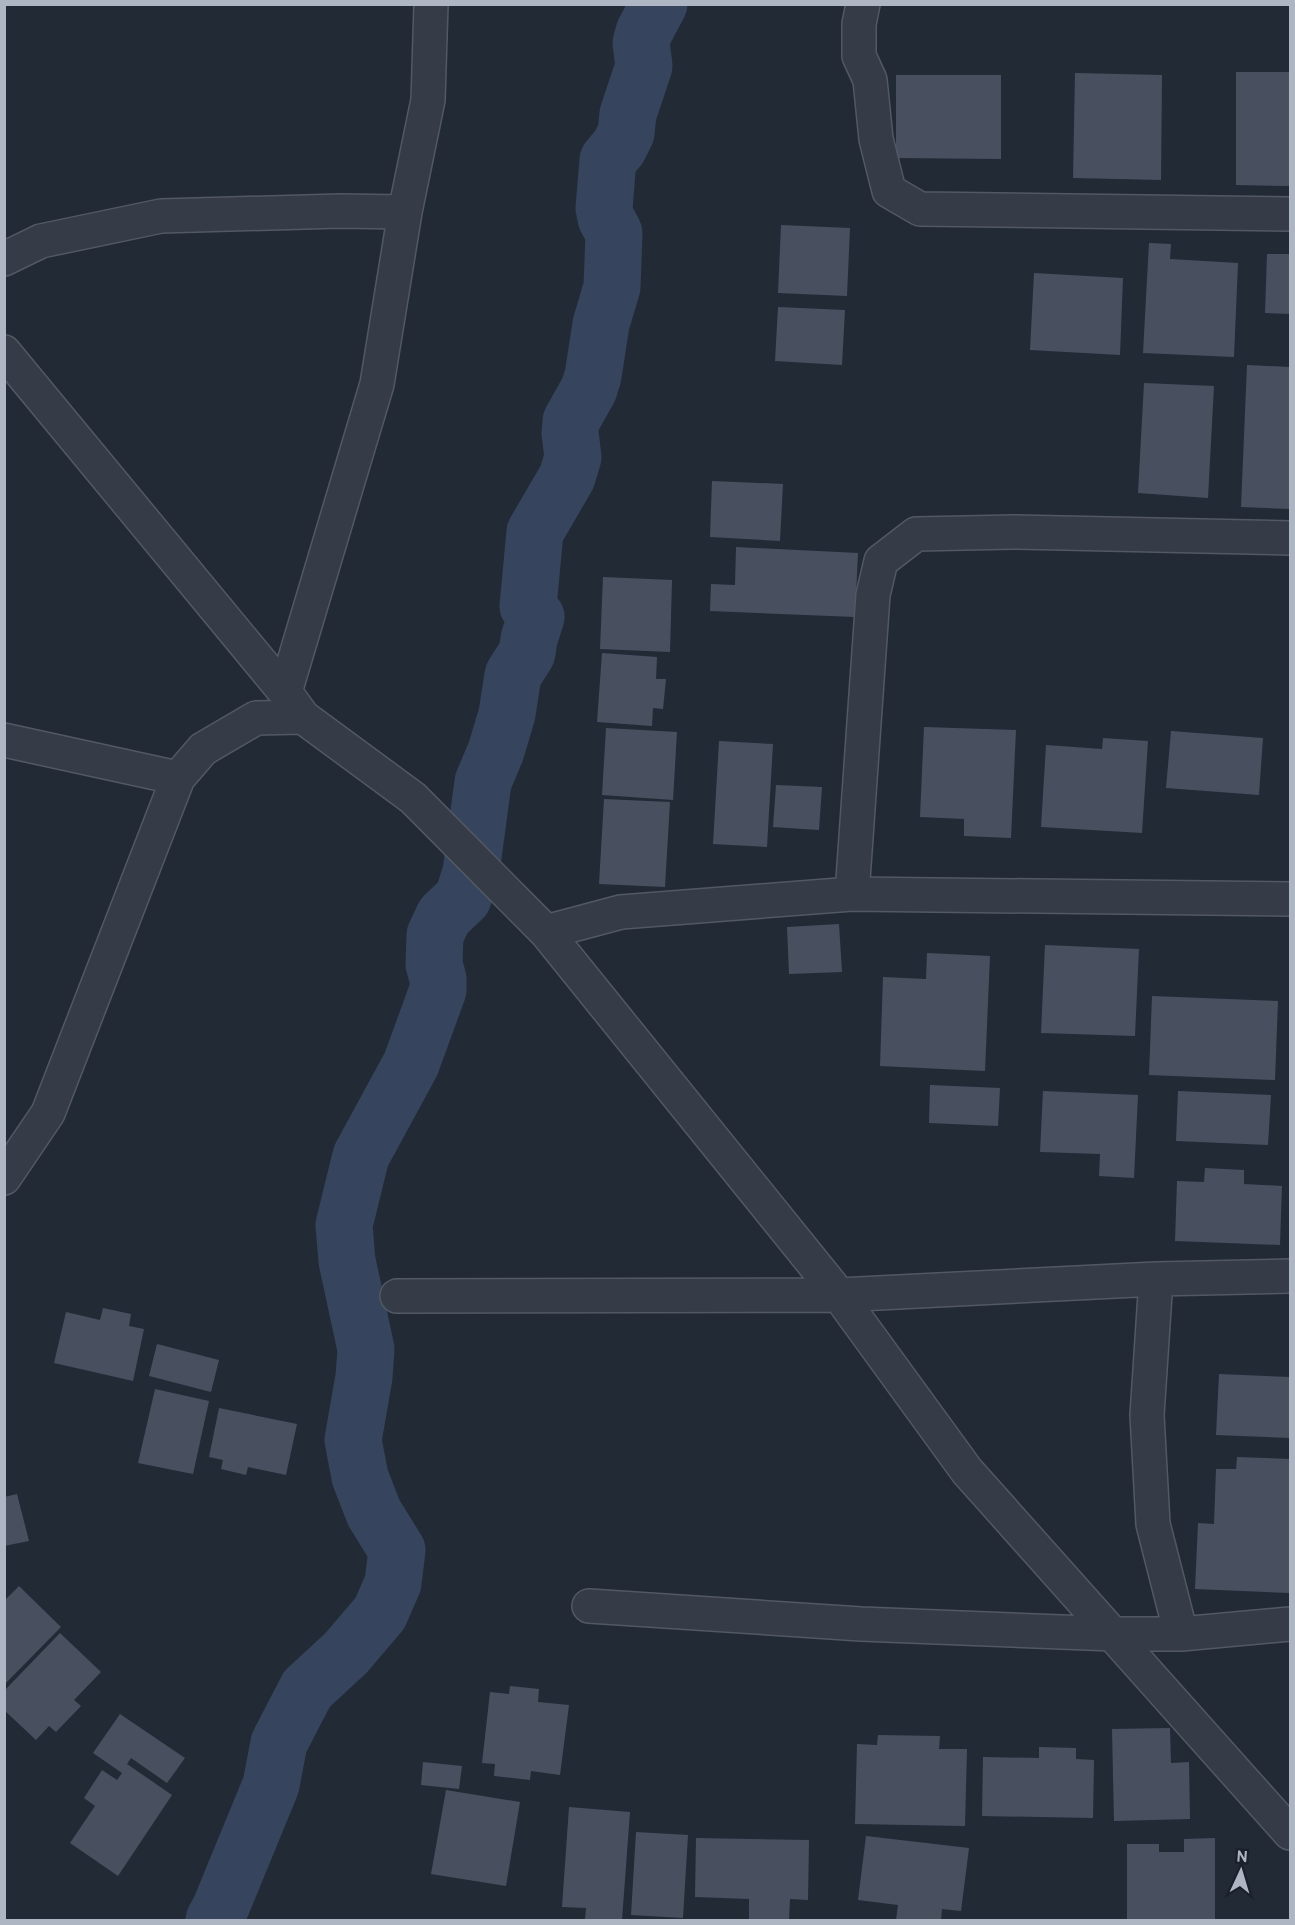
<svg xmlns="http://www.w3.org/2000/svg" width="1295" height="1925" font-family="Overpass,sans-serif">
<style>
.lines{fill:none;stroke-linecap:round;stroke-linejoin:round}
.river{stroke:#36455d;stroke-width:57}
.building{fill:#485060}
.street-casing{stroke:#525964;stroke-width:36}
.street{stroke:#353c47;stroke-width:33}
</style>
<rect width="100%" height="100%" fill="#222a36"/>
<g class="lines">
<path class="river" d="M 214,1920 L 220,1909 L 271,1785 L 279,1743 L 307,1689 L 346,1653 L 380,1613 L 393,1583 L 397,1550 L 374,1513 L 360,1477 L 353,1440 L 364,1377 L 366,1349 L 347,1261 L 344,1225 L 361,1156 L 411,1064 L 438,990 L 438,979 L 434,964 L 435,935 L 444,916 L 463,898 L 471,872 L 483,782 L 496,751 L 507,714 L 513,675 L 527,653 L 529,639 L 536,617 L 528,606 L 535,532 L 567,477 L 573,457 L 570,433 L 571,421 L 589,389 L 593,376 L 601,324 L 612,287 L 614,233 L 606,218 L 604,208 L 608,160 L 619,147 L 626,133 L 628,114 L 644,66 L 641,43 L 644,32 L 659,4"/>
</g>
<path class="building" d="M 1236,72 L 1290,72 L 1290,186 L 1236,185 Z
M 1075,73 L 1162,75 L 1161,180 L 1073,178 Z
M 896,75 L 1001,75 L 1001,159 L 896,158 Z
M 781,225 L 850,228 L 847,296 L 778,293 Z
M 1149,243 L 1171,244 L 1170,259 L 1238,263 L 1234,357 L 1143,353 Z
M 1267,254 L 1290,254 L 1290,314 L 1265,313 Z
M 1034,273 L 1123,278 L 1120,355 L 1030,350 Z
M 778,307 L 845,310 L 842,365 L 775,361 Z
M 1247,365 L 1290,367 L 1290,509 L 1241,507 Z
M 1144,383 L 1214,386 L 1208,498 L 1138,493 Z
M 712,481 L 783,484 L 780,541 L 710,537 Z
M 736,547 L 858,553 L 855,617 L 710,611 L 711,584 L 735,585 Z
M 603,577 L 672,580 L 670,652 L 600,649 Z
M 602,653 L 657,657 L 656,679 L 666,679 L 663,709 L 653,708 L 652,726 L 597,722 Z
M 924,727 L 1016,730 L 1011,838 L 964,836 L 964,819 L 920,817 Z
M 606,728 L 677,732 L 673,800 L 602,795 Z
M 1171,731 L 1263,738 L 1259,795 L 1166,788 Z
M 1103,738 L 1148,741 L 1142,833 L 1041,827 L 1046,745 L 1102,749 Z
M 719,741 L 773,744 L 767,847 L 713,844 Z
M 776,785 L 822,787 L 819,830 L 773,827 Z
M 604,799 L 670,802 L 665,887 L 599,884 Z
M 839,924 L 842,972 L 789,974 L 787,927 Z
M 1045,945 L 1139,949 L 1135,1036 L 1041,1033 Z
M 927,953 L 990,956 L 985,1071 L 880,1066 L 883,977 L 926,979 Z
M 1152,996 L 1278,1001 L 1275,1080 L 1149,1075 Z
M 930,1085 L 1000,1088 L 998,1126 L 929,1123 Z
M 1043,1091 L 1138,1095 L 1134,1178 L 1099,1176 L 1100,1154 L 1040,1152 Z
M 1178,1091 L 1271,1095 L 1268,1145 L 1176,1141 Z
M 1205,1168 L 1244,1170 L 1244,1184 L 1282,1186 L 1280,1245 L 1175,1241 L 1177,1181 L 1204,1182 Z
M 103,1308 L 131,1314 L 129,1326 L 144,1329 L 133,1381 L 54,1363 L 66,1312 L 100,1320 Z
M 157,1344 L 219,1360 L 211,1392 L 149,1376 Z
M 1219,1374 L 1290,1377 L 1290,1438 L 1216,1435 Z
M 155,1389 L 209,1401 L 193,1474 L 138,1463 Z
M 219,1408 L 297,1424 L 286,1475 L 248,1467 L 246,1475 L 221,1469 L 223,1460 L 209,1457 Z
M 1237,1457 L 1290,1459 L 1290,1593 L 1195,1589 L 1198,1523 L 1214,1524 L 1216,1469 L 1236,1469 Z
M 17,1494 L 29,1541 L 4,1546 L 4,1497 Z
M 19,1586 L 61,1627 L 4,1685 L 4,1601 Z
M 60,1633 L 101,1672 L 74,1700 L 81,1706 L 56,1732 L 49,1726 L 36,1740 L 4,1710 L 4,1691 Z
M 510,1686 L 539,1689 L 538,1702 L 569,1705 L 560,1775 L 531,1771 L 530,1780 L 494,1776 L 495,1764 L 482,1763 L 490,1692 L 509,1694 Z
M 120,1714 L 185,1758 L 167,1783 L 131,1758 L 127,1764 L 172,1795 L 118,1876 L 70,1843 L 95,1806 L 84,1798 L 102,1770 L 117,1780 L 122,1773 L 93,1753 Z
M 1170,1728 L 1171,1763 L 1189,1762 L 1190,1819 L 1114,1821 L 1112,1729 Z
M 878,1735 L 940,1736 L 939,1749 L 967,1749 L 965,1826 L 855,1824 L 857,1744 L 877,1745 Z
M 1039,1747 L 1076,1748 L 1076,1759 L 1094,1760 L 1093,1818 L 982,1816 L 983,1757 L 1039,1758 Z
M 423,1762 L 462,1766 L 459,1789 L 421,1785 Z
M 446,1790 L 520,1802 L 506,1886 L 431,1874 Z
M 569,1807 L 630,1812 L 622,1920 L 585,1920 L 586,1908 L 562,1907 Z
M 636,1832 L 688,1835 L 683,1918 L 631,1915 Z
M 866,1836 L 969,1848 L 961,1911 L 942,1909 L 941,1920 L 896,1920 L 898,1905 L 858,1900 Z
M 696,1838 L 809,1840 L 808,1900 L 790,1899 L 789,1920 L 749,1920 L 749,1899 L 695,1897 Z
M 1215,1838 L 1215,1920 L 1127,1920 L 1127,1844 L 1159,1844 L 1159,1852 L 1184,1852 L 1184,1839 Z"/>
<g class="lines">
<g class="street-casing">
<path id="street" d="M 863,4 L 859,24 L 859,56 L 870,80 L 876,139 L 889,191 L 920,209 L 1290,214
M 4,259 L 41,241 L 161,216 L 340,211 L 405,212
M 4,352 L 285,692 L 303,717 L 413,798 L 546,932 L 839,1295 L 967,1471 L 1290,1833
M 285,692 L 377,384 L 405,212 L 428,100 L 431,4
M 4,740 L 178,778
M 852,894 L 873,595 L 881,561 L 916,534 L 1014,532 L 1290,538
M 546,932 L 621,912 L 852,894 L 1290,899
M 4,1178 L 48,1113 L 178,778 L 203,749 L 256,718 L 303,717
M 1156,1279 L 1147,1415 L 1153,1524 L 1181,1634
M 397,1296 L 839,1295 L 1156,1279 L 1290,1276
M 589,1606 L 861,1624 L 1113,1634 L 1181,1634 L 1290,1624"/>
</g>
<use href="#street" class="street"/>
</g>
<rect width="1295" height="1925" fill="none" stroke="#afb6c3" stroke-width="12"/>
<g transform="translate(1241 1871) rotate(4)" stroke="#1a212b" stroke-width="4.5" paint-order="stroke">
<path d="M0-4.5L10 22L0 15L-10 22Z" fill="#afb6c3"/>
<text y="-9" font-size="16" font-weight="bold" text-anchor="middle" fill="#afb6c3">N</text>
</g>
</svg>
